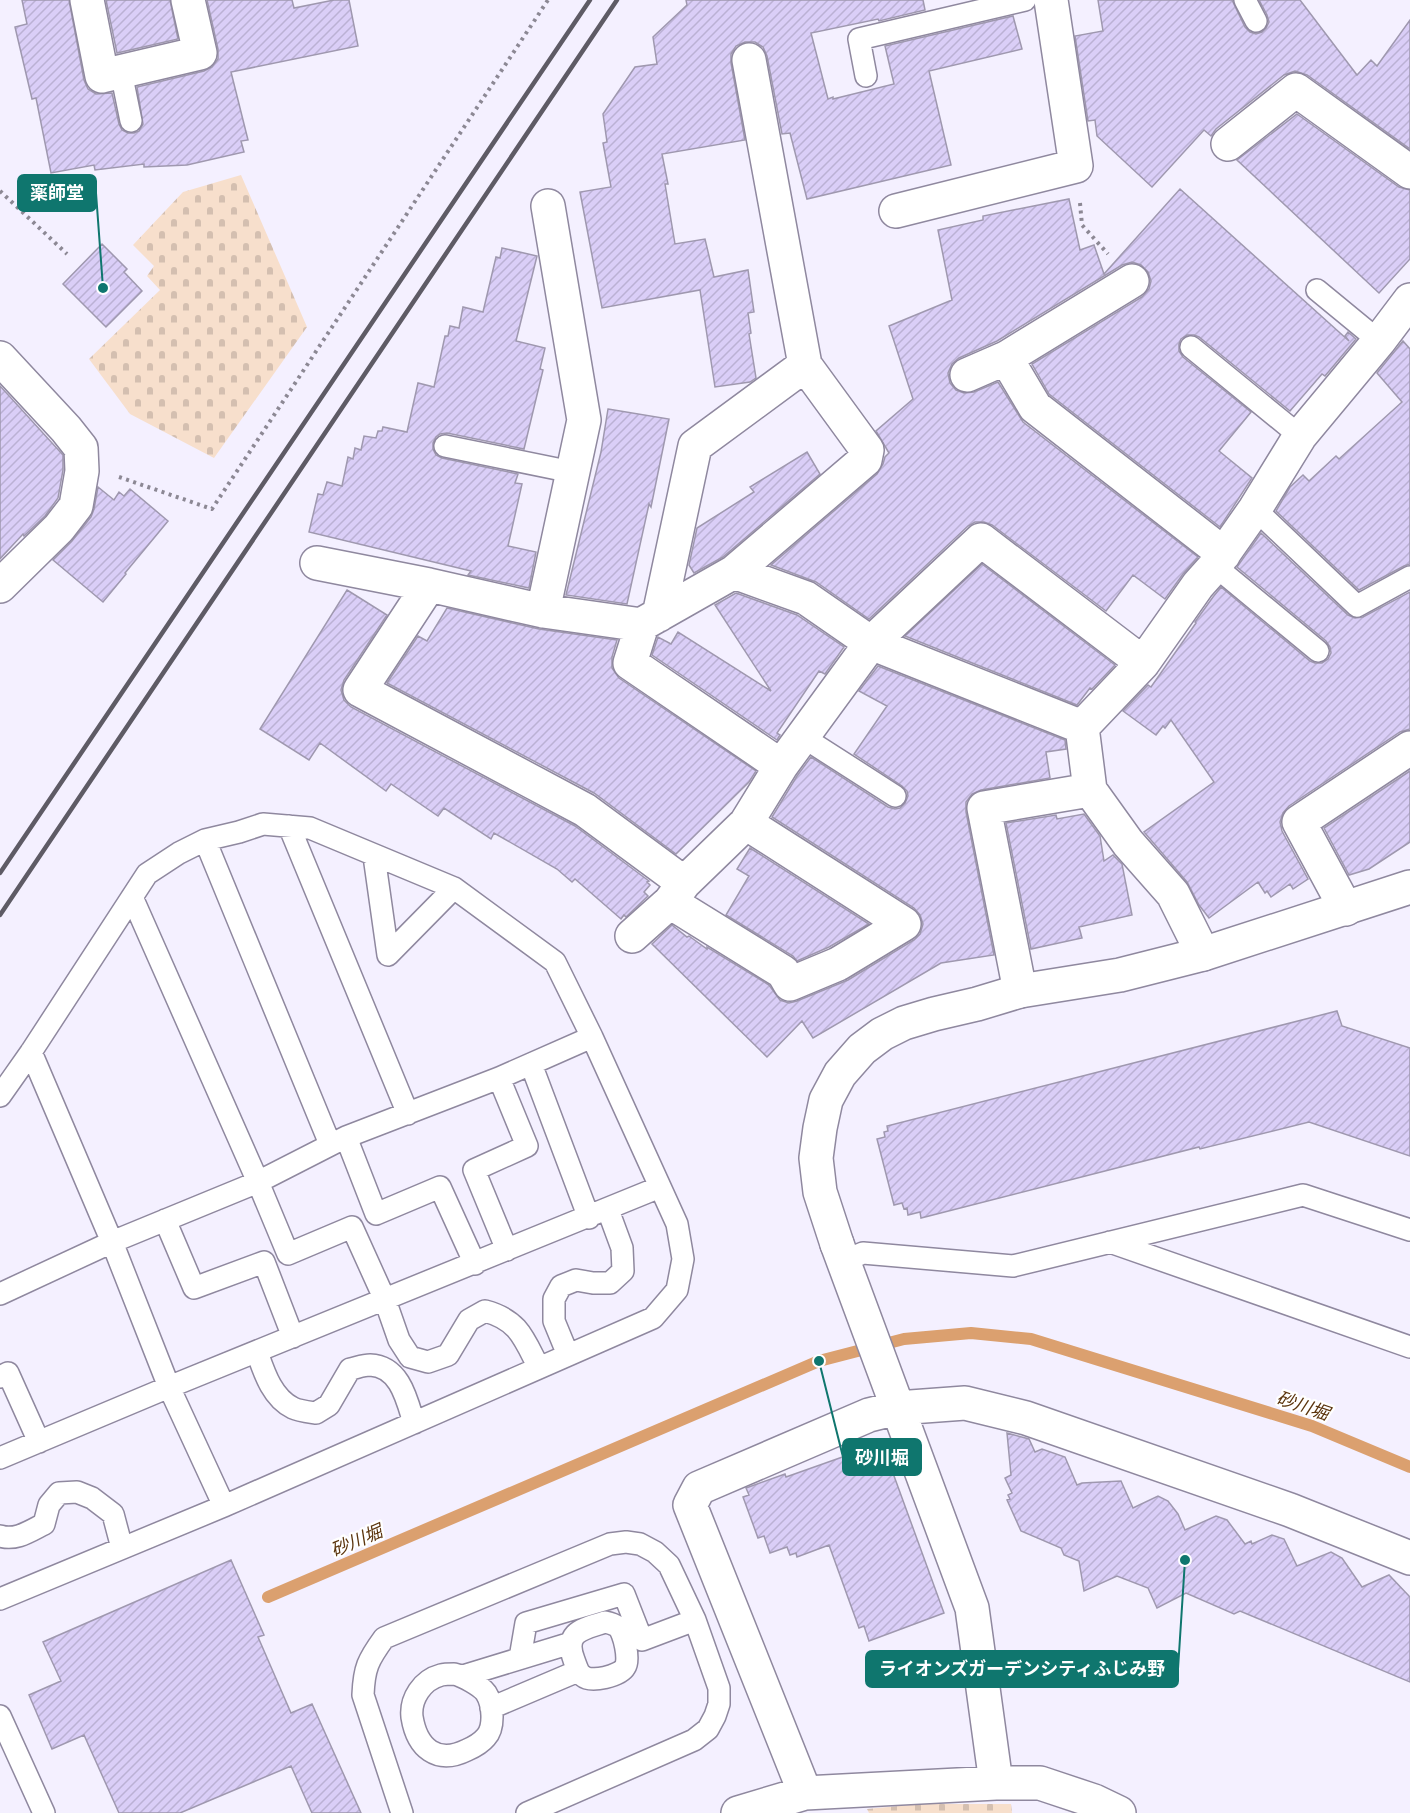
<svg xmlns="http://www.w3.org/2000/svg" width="1410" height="1813" font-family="'Open Sans','Noto Sans JP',sans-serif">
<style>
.cemetery{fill:url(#cemetery-stones)}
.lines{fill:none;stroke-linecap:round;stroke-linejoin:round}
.stream{stroke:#dba06f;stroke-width:12}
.building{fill:url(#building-hatch);stroke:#9f98af;stroke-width:1.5}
.service-casing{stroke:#8f889f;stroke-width:24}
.minor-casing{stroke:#8f889f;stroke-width:36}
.tertiary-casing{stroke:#8f889f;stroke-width:36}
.path{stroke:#8c8894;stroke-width:4;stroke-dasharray:3 4.5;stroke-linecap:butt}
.service{stroke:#fff;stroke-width:21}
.minor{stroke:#fff;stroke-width:33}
.tertiary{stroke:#fff;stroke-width:33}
.rail{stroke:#5e5b65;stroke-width:4.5}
.labels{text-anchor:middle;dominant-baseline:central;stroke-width:4.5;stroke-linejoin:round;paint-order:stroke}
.water-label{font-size:18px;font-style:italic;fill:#5b340d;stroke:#fff}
.leader{fill:none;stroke:#0f766e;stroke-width:2}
.callout-dot{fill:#0f766e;stroke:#fff;stroke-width:2}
.callout{fill:#0f766e;stroke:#0f766e;stroke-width:2}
.callout-label{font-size:18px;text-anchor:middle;font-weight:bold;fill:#fff}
</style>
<defs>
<pattern id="cemetery-stones" width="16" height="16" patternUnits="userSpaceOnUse" patternTransform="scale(1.5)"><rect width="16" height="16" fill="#f7dfcc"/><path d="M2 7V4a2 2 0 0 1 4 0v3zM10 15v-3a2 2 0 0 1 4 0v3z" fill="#d4bfb0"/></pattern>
<pattern id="building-hatch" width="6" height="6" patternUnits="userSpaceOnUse" patternTransform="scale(1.5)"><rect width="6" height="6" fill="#dacef7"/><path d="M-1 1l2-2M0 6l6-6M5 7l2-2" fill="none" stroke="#bbb1d4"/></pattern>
</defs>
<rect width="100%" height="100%" fill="#f4f0ff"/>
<path class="cemetery" d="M 241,175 L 307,327 L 214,458 L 130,414 L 89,359 L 160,290 L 147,276 L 154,266 L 133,245 L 183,192 Z
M 920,1804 L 1011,1804 L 1012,1813 L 869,1813 L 867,1809 Z"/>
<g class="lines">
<path class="stream" d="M 268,1597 L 819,1361 L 904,1339 L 971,1333 L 1031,1339 L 1312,1426 L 1410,1467"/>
</g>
<path class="building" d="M 22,0 L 69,0 L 84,80 L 88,89 L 96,94 L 112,93 L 119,124 L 122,130 L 128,133 L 134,133 L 139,131 L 143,124 L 137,87 L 204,71 L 212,67 L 218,59 L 218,49 L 207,0 L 292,0 L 294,8 L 334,0 L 349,0 L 358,46 L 231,72 L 248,140 L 241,141 L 244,152 L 187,165 L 144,167 L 144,164 L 95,170 L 94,165 L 51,173 L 36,98 L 32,99 L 15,27 L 27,24 Z
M 106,0 L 170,0 L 178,39 L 117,53 Z
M 686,0 L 923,0 L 925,10 L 879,21 L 878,19 L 811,33 L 828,99 L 833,97 L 833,99 L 894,84 L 885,46 L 1013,16 L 1022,49 L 929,71 L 951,165 L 807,199 L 790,133 L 782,134 L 767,56 L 763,47 L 755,42 L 745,42 L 736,46 L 731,54 L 731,63 L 745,140 L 662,154 L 668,184 L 665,184 L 675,244 L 705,239 L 714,277 L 748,270 L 754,312 L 748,313 L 751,333 L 749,334 L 756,378 L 750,382 L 715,387 L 700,290 L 602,308 L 580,192 L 611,187 L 603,143 L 607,142 L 603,114 L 635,67 L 657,64 L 653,37 L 687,5 Z
M 1098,0 L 1232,0 L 1245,27 L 1250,32 L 1256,34 L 1262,32 L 1266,28 L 1269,22 L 1267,15 L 1259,0 L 1300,0 L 1357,75 L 1371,60 L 1377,66 L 1410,20 L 1410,149 L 1307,75 L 1295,71 L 1284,75 L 1216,129 L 1211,136 L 1204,130 L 1152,187 L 1097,136 L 1095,120 L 1088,121 L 1075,36 L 1103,31 Z
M 1297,114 L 1399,187 L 1410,190 L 1410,259 L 1379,293 L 1237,160 Z
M 1180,189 L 1349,341 L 1345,336 L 1348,332 L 1356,339 L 1325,376 L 1322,374 L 1290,411 L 1199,337 L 1194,335 L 1187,335 L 1181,339 L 1179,344 L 1179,351 L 1183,357 L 1251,412 L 1219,451 L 1252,478 L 1220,527 L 1049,394 L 1032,364 L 1142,297 L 1149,289 L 1151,281 L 1148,272 L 1141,265 L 1132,262 L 1122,265 L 997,341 L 959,358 L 952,364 L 948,373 L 950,383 L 956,390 L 964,393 L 974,392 L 998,382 L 1023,422 L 1198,557 L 1183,574 L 1165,599 L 1133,575 L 1106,611 L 992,525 L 984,522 L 975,522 L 968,526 L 869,619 L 816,582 L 771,565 L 877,474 L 883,464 L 885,457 L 889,453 L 876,431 L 913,399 L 889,326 L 952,300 L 938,230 L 983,220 L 983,216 L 1069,199 L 1080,250 L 1094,245 L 1104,274 Z
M 102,244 L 127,269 L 124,272 L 142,291 L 106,327 L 63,284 Z
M 502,248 L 537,256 L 516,341 L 545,348 L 540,369 L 543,370 L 524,449 L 447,433 L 440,434 L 436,437 L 433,443 L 433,449 L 436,455 L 442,458 L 518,474 L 515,483 L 522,484 L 508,546 L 536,552 L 529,588 L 468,575 L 471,571 L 309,532 L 318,494 L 323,495 L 327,482 L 342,486 L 348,457 L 353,459 L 355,448 L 361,450 L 364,436 L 376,438 L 378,431 L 382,431 L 383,427 L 407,432 L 418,383 L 434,387 L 445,336 L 448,336 L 450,326 L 459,328 L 463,307 L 483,312 L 496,257 L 500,258 Z
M 1403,341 L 1410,349 L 1410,564 L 1404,566 L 1359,590 L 1276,511 L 1290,487 L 1303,475 L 1309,481 L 1336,456 L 1339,459 L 1402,402 L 1377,373 Z
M 0,386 L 63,455 L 63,470 L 58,498 L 45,516 L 24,536 L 23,534 L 0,559 Z
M 608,409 L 669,419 L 651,507 L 649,504 L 627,604 L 566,595 L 601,452 Z
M 807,452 L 820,474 L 723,557 L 694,573 L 689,565 L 697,528 L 754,492 L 750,487 Z
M 98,487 L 114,500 L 119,492 L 124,496 L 130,489 L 168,521 L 125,573 L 126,574 L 103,602 L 53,560 L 72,541 L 91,517 L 94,509 Z
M 1261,533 L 1348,615 L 1355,618 L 1363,617 L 1410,592 L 1410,729 L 1400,732 L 1289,806 L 1283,813 L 1280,822 L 1282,831 L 1308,879 L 1293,889 L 1290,884 L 1271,897 L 1267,891 L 1265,893 L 1258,882 L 1209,918 L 1199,905 L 1187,882 L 1144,832 L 1214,782 L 1171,720 L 1165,728 L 1163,726 L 1156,735 L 1123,711 L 1148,685 L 1151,687 L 1196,623 L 1195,622 L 1213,597 L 1221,587 L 1310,661 L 1315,663 L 1322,663 L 1328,659 L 1331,653 L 1330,647 L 1326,641 L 1237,567 Z
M 982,564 L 1115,665 L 1092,689 L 1090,688 L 1077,705 L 905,636 Z
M 347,590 L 387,615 L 344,680 L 341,690 L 344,700 L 351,707 L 575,826 L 649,881 L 647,882 L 650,885 L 644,892 L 648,896 L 626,917 L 624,915 L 621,919 L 575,879 L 572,882 L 557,869 L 494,833 L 491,839 L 444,808 L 438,816 L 391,784 L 386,791 L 320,743 L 309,760 L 260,729 Z
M 736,593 L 797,615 L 844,647 L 825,674 L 819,671 L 777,733 L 780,735 L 777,740 L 652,655 L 658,637 L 671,644 L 678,632 L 771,691 L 715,605 Z
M 447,608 L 539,629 L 617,640 L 612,657 L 612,668 L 619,678 L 756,771 L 749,782 L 676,854 L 594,793 L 387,683 L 418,636 L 427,641 Z
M 878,666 L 1065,740 L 1066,749 L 1046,752 L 1050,778 L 981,790 L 972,794 L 966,802 L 966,812 L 994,955 L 941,963 L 813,1038 L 802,1021 L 767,1057 L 652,944 L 672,925 L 687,937 L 689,936 L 707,949 L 707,947 L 769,985 L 780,1000 L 789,1003 L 797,1001 L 848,980 L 914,940 L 920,934 L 923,924 L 920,915 L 914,908 L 772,817 L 797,776 L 811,757 L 888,807 L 895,809 L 900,808 L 905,803 L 908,796 L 907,791 L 902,786 L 854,754 L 887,706 L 859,691 Z
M 1410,771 L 1410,842 L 1369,869 L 1349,875 L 1324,828 Z
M 1084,814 L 1100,836 L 1104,861 L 1113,855 L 1122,864 L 1132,915 L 1079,927 L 1082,938 L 1031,949 L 1006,823 L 1056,815 L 1057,819 Z
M 750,848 L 869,924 L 829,947 L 797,961 L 793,956 L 726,915 L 749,876 L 737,869 Z
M 1337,1011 L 1342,1026 L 1410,1048 L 1410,1156 L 1309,1122 L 1200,1149 L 1199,1147 L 921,1218 L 920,1212 L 908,1215 L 907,1208 L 904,1209 L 902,1203 L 894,1205 L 877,1139 L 885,1137 L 884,1132 L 888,1131 L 887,1126 Z
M 1007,1433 L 1029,1439 L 1035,1452 L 1042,1449 L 1065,1457 L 1077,1485 L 1082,1483 L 1121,1481 L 1133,1508 L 1158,1496 L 1168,1501 L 1178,1514 L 1185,1530 L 1216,1516 L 1227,1520 L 1245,1544 L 1251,1541 L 1252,1544 L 1272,1535 L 1284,1539 L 1297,1566 L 1331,1552 L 1342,1558 L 1362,1587 L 1389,1575 L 1410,1597 L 1410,1682 L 1240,1611 L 1234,1614 L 1186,1593 L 1157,1608 L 1148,1588 L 1117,1576 L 1084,1591 L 1079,1561 L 1064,1555 L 1061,1548 L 1021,1531 L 1007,1500 L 1010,1499 L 1008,1495 L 1012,1493 L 1005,1478 L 1011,1475 Z
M 882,1443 L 944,1613 L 869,1641 L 864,1626 L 859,1628 L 829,1545 L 797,1557 L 796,1553 L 790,1555 L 787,1547 L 770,1553 L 764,1536 L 758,1538 L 743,1497 L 749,1495 L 746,1488 L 785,1474 L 786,1477 Z
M 231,1560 L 264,1635 L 258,1637 L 291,1713 L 312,1704 L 361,1813 L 312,1813 L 291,1766 L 180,1813 L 119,1813 L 84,1735 L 52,1749 L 29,1695 L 61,1681 L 43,1642 Z"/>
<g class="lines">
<g class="service-casing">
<path id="service" d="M 1245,0 L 1256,21
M 121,72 L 131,121
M 866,76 L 859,39 L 1025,0
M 1317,290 L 1379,341
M 1191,347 L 1300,436
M 445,446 L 572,472
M 1255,509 L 1357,606 L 1410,577
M 1215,566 L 1318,651
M 803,737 L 895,796
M 289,826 L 408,1114
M 205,840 L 330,1144
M 374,856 L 388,955 L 454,888
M 132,897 L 258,1182 L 288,1254 L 352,1227 L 385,1300 L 399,1340 L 410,1357 L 428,1362 L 448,1355 L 469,1320 L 485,1311 C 519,1320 524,1339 539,1368
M 31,1052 L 112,1242 L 169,1387 L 224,1506
M 531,1064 L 589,1218
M 499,1078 L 527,1146 L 474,1170 L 507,1250
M 0,1096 L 31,1052 L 147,874 L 179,853 L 205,840 L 239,832 L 263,824 L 310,828 L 454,888 L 555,962 L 592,1037 L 677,1224 L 683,1259 L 677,1290 L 653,1318 L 224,1506 L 0,1599
M 346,1137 L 376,1214 L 440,1187 L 475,1264
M 165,1220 L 194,1288 L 264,1262 L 293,1337
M 1110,1242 L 1410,1347
M 844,1261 L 863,1253 L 1013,1266 L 1303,1195 L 1410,1230
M 0,1294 L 112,1242 L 258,1182 L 346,1137 L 499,1078 L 592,1037
M 257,1352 C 264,1372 272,1398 293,1408 C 299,1411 309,1412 316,1413 L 329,1405 L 350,1369 C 356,1368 363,1365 370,1365 C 400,1366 407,1400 414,1423
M 568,1355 L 554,1321 L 554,1299 L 561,1286 L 576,1280 L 593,1283 L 610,1283 L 623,1271 L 622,1248 L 608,1210
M 0,1377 L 8,1373 L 39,1442
M 0,1458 L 169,1387 L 660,1187
M 0,1536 C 16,1541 30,1531 44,1524 L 49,1505 L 59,1493 L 77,1492 L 92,1498 L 113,1514 L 122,1548
M 605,1622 C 610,1623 614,1624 618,1627 C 624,1633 630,1660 625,1667 C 620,1676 591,1683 583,1676 C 578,1673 576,1665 574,1660 C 563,1631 584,1629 605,1622 Z
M 520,1658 L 526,1623 L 624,1594 L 642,1640 L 695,1620
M 454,1674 C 463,1676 481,1686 486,1693 C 493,1704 495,1727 486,1737 C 481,1743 474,1747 467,1750 C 437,1765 417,1748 412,1717 C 410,1699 422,1680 441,1675 C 445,1674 450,1674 454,1674 Z
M 463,1676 L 571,1643
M 491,1708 L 578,1671
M 0,1716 L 44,1813
M 402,1813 L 363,1695 C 364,1668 368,1660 384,1638 L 610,1544 L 626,1542 L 640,1544 L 655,1552 L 669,1565 L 695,1620 L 719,1688 L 719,1704 L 715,1716 L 708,1729 L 694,1740 L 527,1813"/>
</g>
<g class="minor-casing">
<path id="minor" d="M 87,0 L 102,76 L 200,53 L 188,0
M 1228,144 L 1296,90 L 1410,172
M 896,211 L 1076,166 L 1051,0
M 0,358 L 66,429 L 81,448 L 82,471 L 76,506 L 59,528 L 0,586
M 1006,358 L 1035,407 L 1224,554
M 967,375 L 1006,358 L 1132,281
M 317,563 L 429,585 L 543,611 L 642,625 L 630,663 L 781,766
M 734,572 L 806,598 L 871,643 L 1082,727
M 429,585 L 360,690 L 585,810 L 684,883
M 543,611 L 584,420 L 548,206
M 659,615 L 695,446 L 805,365 L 749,60
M 646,622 L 734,572 L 865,460 L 867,450 L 805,365
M 1082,727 L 1143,663 L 1198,585 L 1215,566 L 1255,509 L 1300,436 L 1379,341 L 1410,300
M 1082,727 L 1090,790 L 1128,843 L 1173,894 L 1203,954
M 670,902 L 783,972 L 790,984 L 838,964 L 904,924 L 746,823
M 1346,909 L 1299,822 L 1410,748
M 632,936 L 670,902 L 684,883 L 746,823 L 781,766 L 871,643 L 981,540 L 1143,663
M 1020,991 L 984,808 L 1090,790
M 837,1244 L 972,1608 L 996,1783
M 805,1793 L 690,1505 L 699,1488 L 869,1415 L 897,1408 L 965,1403 L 1026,1418 L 1290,1510 L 1410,1558
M 738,1813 L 805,1793 L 996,1783 L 1040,1783 L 1094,1801 L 1119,1813"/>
</g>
<g class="tertiary-casing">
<path id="tertiary" d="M 837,1244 L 820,1192 L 816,1158 L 820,1128 L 826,1100 L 840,1074 L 862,1049 L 882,1034 L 904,1023 L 934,1014 L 977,1004 L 1020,991 L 1120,975 L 1203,954 L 1410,887"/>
</g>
<path class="path" d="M 0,191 L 67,254
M 1080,203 L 1082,225 L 1108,254
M 119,477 L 212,509 L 548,0"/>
<use href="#service" class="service"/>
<use href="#minor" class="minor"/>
<use href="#tertiary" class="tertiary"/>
<path class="rail" d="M 0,873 L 590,0
M 0,915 L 617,0"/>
</g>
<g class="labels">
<g class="water-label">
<text transform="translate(1303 1405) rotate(19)">砂川堀</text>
<text transform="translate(356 1540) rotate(-23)">砂川堀</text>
</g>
</g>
<path class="leader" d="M103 288L96 193M819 1361L843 1457M1185 1560L1178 1669"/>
<g class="callout-dot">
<circle cx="103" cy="288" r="6"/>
<circle cx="819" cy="1361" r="6"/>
<circle cx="1185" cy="1560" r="6"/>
</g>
<g class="callout">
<rect x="18" y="175" width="78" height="36" rx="6"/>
<rect x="843" y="1439" width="78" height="36" rx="6"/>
<rect x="866" y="1651" width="312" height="36" rx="6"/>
</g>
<g class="callout-label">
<text x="57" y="199">薬師堂</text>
<text x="882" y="1464">砂川堀</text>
<text x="1022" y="1675">ライオンズガーデンシティふじみ野</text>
</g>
</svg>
